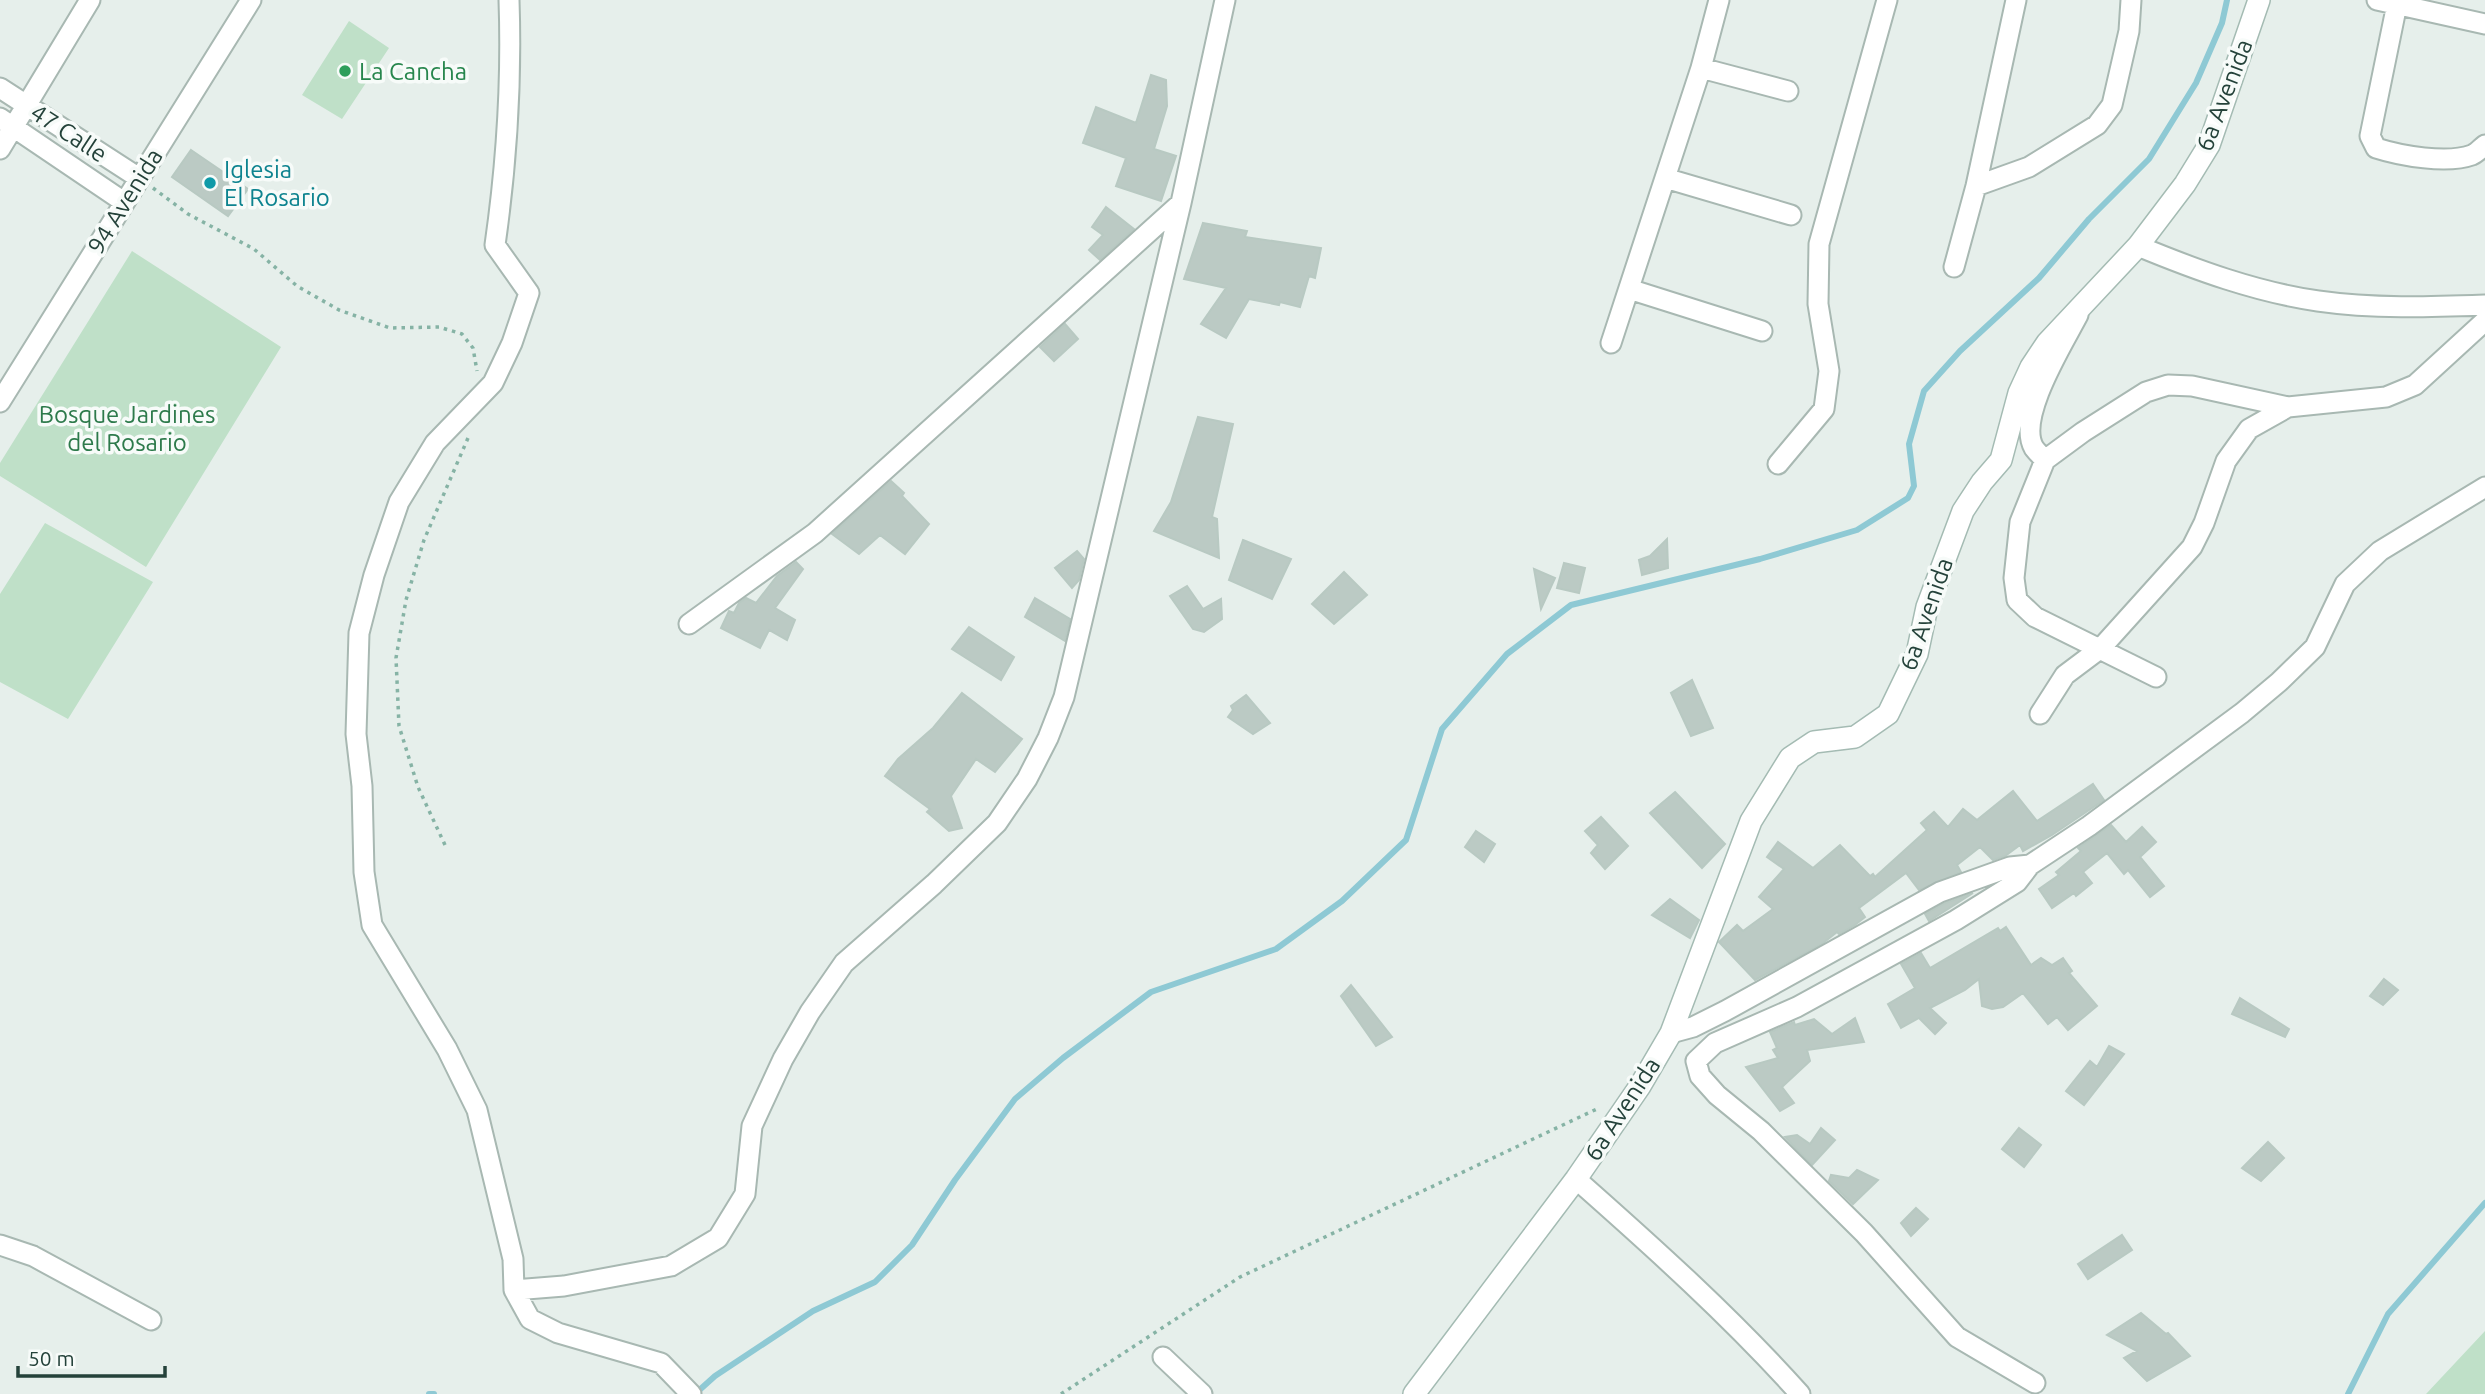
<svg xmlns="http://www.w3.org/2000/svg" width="2485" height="1394" font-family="Ubuntu,sans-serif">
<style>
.green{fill:#bfe0c8}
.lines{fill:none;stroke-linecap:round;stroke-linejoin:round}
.stream{stroke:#8ec9d4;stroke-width:6}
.building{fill:#bbcac4;stroke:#b8c9c2;stroke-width:2}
.street-casing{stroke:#a8b8b2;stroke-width:23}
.secondary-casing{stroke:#a4bbb3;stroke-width:24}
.path{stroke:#86b3a5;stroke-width:3.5;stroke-dasharray:3.5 5;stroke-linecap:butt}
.street{stroke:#fff;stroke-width:19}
.secondary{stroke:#fff;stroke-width:21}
.leisure-dot{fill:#2e9e5b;stroke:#f7fbf9;stroke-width:2.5}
.culture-dot{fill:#0f9aa8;stroke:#f7fbf9;stroke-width:2.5}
.labels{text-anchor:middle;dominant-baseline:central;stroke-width:7;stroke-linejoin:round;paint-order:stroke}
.leisure-label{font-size:24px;fill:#27864d;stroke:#f7fbf9;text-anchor:start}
.street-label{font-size:24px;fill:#24423a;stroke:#f7fbf9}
.culture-label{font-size:24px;fill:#0d838f;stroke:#f7fbf9;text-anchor:start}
.park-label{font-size:24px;fill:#2d7a4b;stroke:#f7fbf9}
</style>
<rect width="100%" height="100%" fill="#e6efeb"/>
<path class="green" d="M 349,21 L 389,48 L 342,119 L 302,95 Z
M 132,251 L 281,347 L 146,567 L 0,476 L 0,463 Z
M 45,523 L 153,582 L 68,719 L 0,682 L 0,594 Z
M 2485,1331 L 2485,1394 L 2426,1394 Z"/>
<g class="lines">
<path class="stream" d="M 429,1394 L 434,1394
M 695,1394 L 715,1376 L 813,1311 L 875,1282 L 912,1245 L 955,1180 L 1015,1099 L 1063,1058 L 1151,992 L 1276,949 L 1342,901 L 1406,840 L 1442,729 L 1507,654 L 1571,605 L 1760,559 L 1857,530 L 1908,498 L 1914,486 L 1909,444 L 1924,391 L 1960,351 L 2039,278 L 2089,219 L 2149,159 L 2196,83 L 2222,23 L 2227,0
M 2348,1394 L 2388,1314 L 2485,1203"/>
</g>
<path class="building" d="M 1151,75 L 1166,80 L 1167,106 L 1154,149 L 1176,156 L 1161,201 L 1116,186 L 1126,158 L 1083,143 L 1096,107 L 1136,123 Z
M 191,150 L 248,189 L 228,216 L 172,177 Z
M 1106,207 L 1134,229 L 1100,260 L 1089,250 L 1103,235 L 1092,227 Z
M 1203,223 L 1247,231 L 1245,237 L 1321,248 L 1315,278 L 1309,276 L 1300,307 L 1280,302 L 1279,305 L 1249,299 L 1226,338 L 1201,324 L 1226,288 L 1184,279 Z
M 1065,324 L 1078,339 L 1054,361 L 1040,347 Z
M 1198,417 L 1233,424 L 1212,517 L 1217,519 L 1219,558 L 1154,531 L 1171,502 Z
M 891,481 L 904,493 L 902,496 L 929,524 L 905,554 L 880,535 L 859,554 L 832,534 Z
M 1667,539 L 1668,568 L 1642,575 L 1639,560 L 1650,556 Z
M 1243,540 L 1291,559 L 1272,599 L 1229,580 Z
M 1077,551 L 1084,559 L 1079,580 L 1072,588 L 1055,568 Z
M 796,562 L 803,569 L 775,608 L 795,620 L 787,640 L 769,630 L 760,648 L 721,628 L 729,611 L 734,613 L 739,603 L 746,598 L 756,603 L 777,576 Z
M 1564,563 L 1585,568 L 1579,593 L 1557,588 Z
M 1534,569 L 1555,578 L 1541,609 Z
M 1344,572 L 1367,595 L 1334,624 L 1312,604 Z
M 1187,586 L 1203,609 L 1221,599 L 1222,619 L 1204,632 L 1193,629 L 1170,596 Z
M 1035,598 L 1070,619 L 1065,641 L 1025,617 Z
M 969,627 L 1014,657 L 1001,680 L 952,649 Z
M 1692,680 L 1713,728 L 1691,736 L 1671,693 Z
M 962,693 L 1022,739 L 995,772 L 976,759 L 951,796 L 962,828 L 949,831 L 927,812 L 930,809 L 885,776 L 898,759 L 933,728 Z
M 1246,695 L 1270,723 L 1253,734 L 1228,717 L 1233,710 L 1231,706 Z
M 2093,784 L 2104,800 L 2052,835 L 2023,851 L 2020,845 L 2005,856 L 1993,860 L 1980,847 L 1957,865 L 1961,872 L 1919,890 L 1906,873 L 1859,908 L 1865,917 L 1855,925 L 1839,934 L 1837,932 L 1822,944 L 1755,980 L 1719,942 L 1737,925 L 1743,931 L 1773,909 L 1759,897 L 1784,869 L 1767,857 L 1778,842 L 1813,868 L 1840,845 L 1870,876 L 1873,874 L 1875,877 L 1927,830 L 1921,823 L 1934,812 L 1948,827 L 1963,809 L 1977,820 L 2013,791 L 2037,821 Z
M 1675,792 L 1725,844 L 1702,868 L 1650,813 Z
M 1601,817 L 1628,846 L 1605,869 L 1591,853 L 1598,845 L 1585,831 Z
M 2111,825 L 2126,842 L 2142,827 L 2156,842 L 2140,857 L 2164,886 L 2150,897 L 2128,870 L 2124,874 L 2107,853 L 2083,872 L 2092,883 L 2076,896 L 2074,893 L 2052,908 L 2039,889 L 2059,875 L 2056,872 L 2081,851 L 2078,848 Z
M 1476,831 L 1495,844 L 1484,862 L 1465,847 Z
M 1973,893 L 1929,921 L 1925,914 L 1945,903 Z
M 1670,899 L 1699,920 L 1690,938 L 1652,915 Z
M 2006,927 L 2031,965 L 2041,958 L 2052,965 L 2063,958 L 2072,971 L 2069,973 L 2097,1006 L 2068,1030 L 2057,1017 L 2048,1024 L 2023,993 L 2003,1007 L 1992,1009 L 1982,1006 L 1979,979 L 1965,990 L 1930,1008 L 1946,1023 L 1935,1034 L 1919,1018 L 1901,1028 L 1888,1004 L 1915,988 L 1901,964 L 1921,953 L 1930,968 L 1998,928 L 2000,931 Z
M 2384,979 L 2398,990 L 2383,1005 L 2370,996 Z
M 1351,985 L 1392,1037 L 1376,1046 L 1341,996 Z
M 2240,998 L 2289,1029 L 2285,1037 L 2232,1014 Z
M 1855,1018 L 1864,1042 L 1807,1050 L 1810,1061 L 1782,1087 L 1794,1103 L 1780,1111 L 1746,1067 L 1778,1058 L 1773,1050 L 1777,1048 L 1770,1032 L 1794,1022 L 1795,1025 L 1814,1019 L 1832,1034 Z
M 2109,1046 L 2124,1054 L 2084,1105 L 2066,1091 L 2090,1061 L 2097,1067 Z
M 1821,1128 L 1835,1140 L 1812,1165 L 1785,1137 L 1797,1135 L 1810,1144 Z
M 2019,1128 L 2041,1145 L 2024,1167 L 2002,1149 Z
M 2268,1142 L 2284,1158 L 2261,1181 L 2242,1168 Z
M 1857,1170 L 1878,1180 L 1853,1204 L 1829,1181 L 1831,1175 L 1849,1178 Z
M 1916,1208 L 1928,1219 L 1911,1236 L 1901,1223 Z
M 2122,1235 L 2132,1250 L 2088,1279 L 2078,1264 Z
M 2141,1313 L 2166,1334 L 2168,1333 L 2190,1356 L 2147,1381 L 2124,1358 L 2137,1351 L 2107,1335 Z"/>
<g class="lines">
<g class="street-casing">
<path id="street" d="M 509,0 C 512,86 507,161 495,245 L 529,293 L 512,343 L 493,383 L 435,443 L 399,502 L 374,575 L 359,633 L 356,734 L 362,786 L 364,872 L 372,925 L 447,1049 L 477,1110 L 513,1259 L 514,1290 L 530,1319 L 558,1333 L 661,1363 L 691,1394
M 2377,0 L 2485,24
M 2397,4 L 2370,136 L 2376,148 C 2401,156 2447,164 2472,155 C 2477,153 2481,148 2485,145
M 1701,68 L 1788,91
M 0,88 L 139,178
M 0,118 L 124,202
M 0,149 L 90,0
M 1665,178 L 1791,215
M 1976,186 L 2029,167 L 2097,125 L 2112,105 L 2129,31 L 2131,0
M 2138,246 C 2196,270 2256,292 2318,301 C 2374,309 2429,307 2485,305
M 1954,267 L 1976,186 L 2016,0
M 1629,289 L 1762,331
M 1611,343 L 1701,68 L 1719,0
M 0,402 L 251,0
M 2045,460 C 2042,457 2037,452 2034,448 C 2016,418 2063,344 2078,315
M 1778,464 L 1824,409 L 1829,371 L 1818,304 L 1819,244 L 1887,0
M 689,624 L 815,533 L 1181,203
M 2156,677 L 2035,617 L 2017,600 L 2014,578 L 2020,522 L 2045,460 L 2083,432 L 2146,392 L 2168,385 L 2192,386 L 2288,407
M 2040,714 L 2065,675 L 2101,648 L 2192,547 L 2204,523 L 2226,461 L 2249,429 L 2288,407 L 2386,397 L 2415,385 L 2485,321
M 2030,865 L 2017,882 L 1956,920 L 1797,1007 L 1715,1043 L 1696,1061 L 1700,1076 L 1717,1095 L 1761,1131 L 1864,1233 L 1957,1337 L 2035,1383
M 1671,1033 L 1693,1027 L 1725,1011 L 1940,892 L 2010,867 L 2030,865 L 2089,826 L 2242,713 L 2279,682 L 2315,647 L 2345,584 L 2380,551 L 2485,487
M 1576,1179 C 1653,1247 1731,1317 1800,1394
M 0,1245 L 33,1256 L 151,1320
M 514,1290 L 564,1286 L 671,1266 L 718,1238 L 745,1194 L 752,1126 L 783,1059 L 810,1012 L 844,963 L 934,884 L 997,823 L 1027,779 L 1048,738 L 1064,697 L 1181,203 L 1225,0
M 1163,1357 L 1202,1394"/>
</g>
<g class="secondary-casing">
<path id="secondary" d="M 1414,1394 L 1576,1179 L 1640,1086 L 1671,1033 L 1751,821 L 1790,758 L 1814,742 L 1855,737 L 1888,714 L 1917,654 L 1927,607 L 1963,511 L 1982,482 L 2001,460 L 2019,393 L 2031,367 L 2047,343 L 2138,246 L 2185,184 L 2209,145 L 2259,0"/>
</g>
<path class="path" d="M 153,188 L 188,214 L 254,249 L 297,286 L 339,310 L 390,328 L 439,327 L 462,334 L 473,348 L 477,371
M 445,845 L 418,787 L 399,726 L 396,658 L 406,600 L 424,540 L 468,438
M 1061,1394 L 1240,1277 L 1599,1108"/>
<use href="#street" class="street"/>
<use href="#secondary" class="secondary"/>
</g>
<circle class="leisure-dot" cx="345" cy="71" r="7"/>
<circle class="culture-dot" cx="210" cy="183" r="7"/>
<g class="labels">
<g class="leisure-label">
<text x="359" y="71">La Cancha</text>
</g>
<g class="street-label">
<text transform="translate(2224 95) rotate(-69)">6a Avenida</text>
<text transform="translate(69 133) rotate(33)">47 Calle</text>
<text transform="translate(125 201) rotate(-58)">94 Avenida</text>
<text transform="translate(1926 614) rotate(-71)">6a Avenida</text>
<text transform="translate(1622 1109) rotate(-57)">6a Avenida</text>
</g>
<g class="culture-label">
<text x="224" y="169">Iglesia<tspan x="224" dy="28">El Rosario</tspan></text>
</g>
<g class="park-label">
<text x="127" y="414">Bosque Jardines<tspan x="127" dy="28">del Rosario</tspan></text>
</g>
</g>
<path d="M18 1366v10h147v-10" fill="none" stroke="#24423a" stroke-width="3.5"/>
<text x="28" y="1366" font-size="21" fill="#24423a" stroke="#f7fbf9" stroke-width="5" paint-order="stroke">50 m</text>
</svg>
